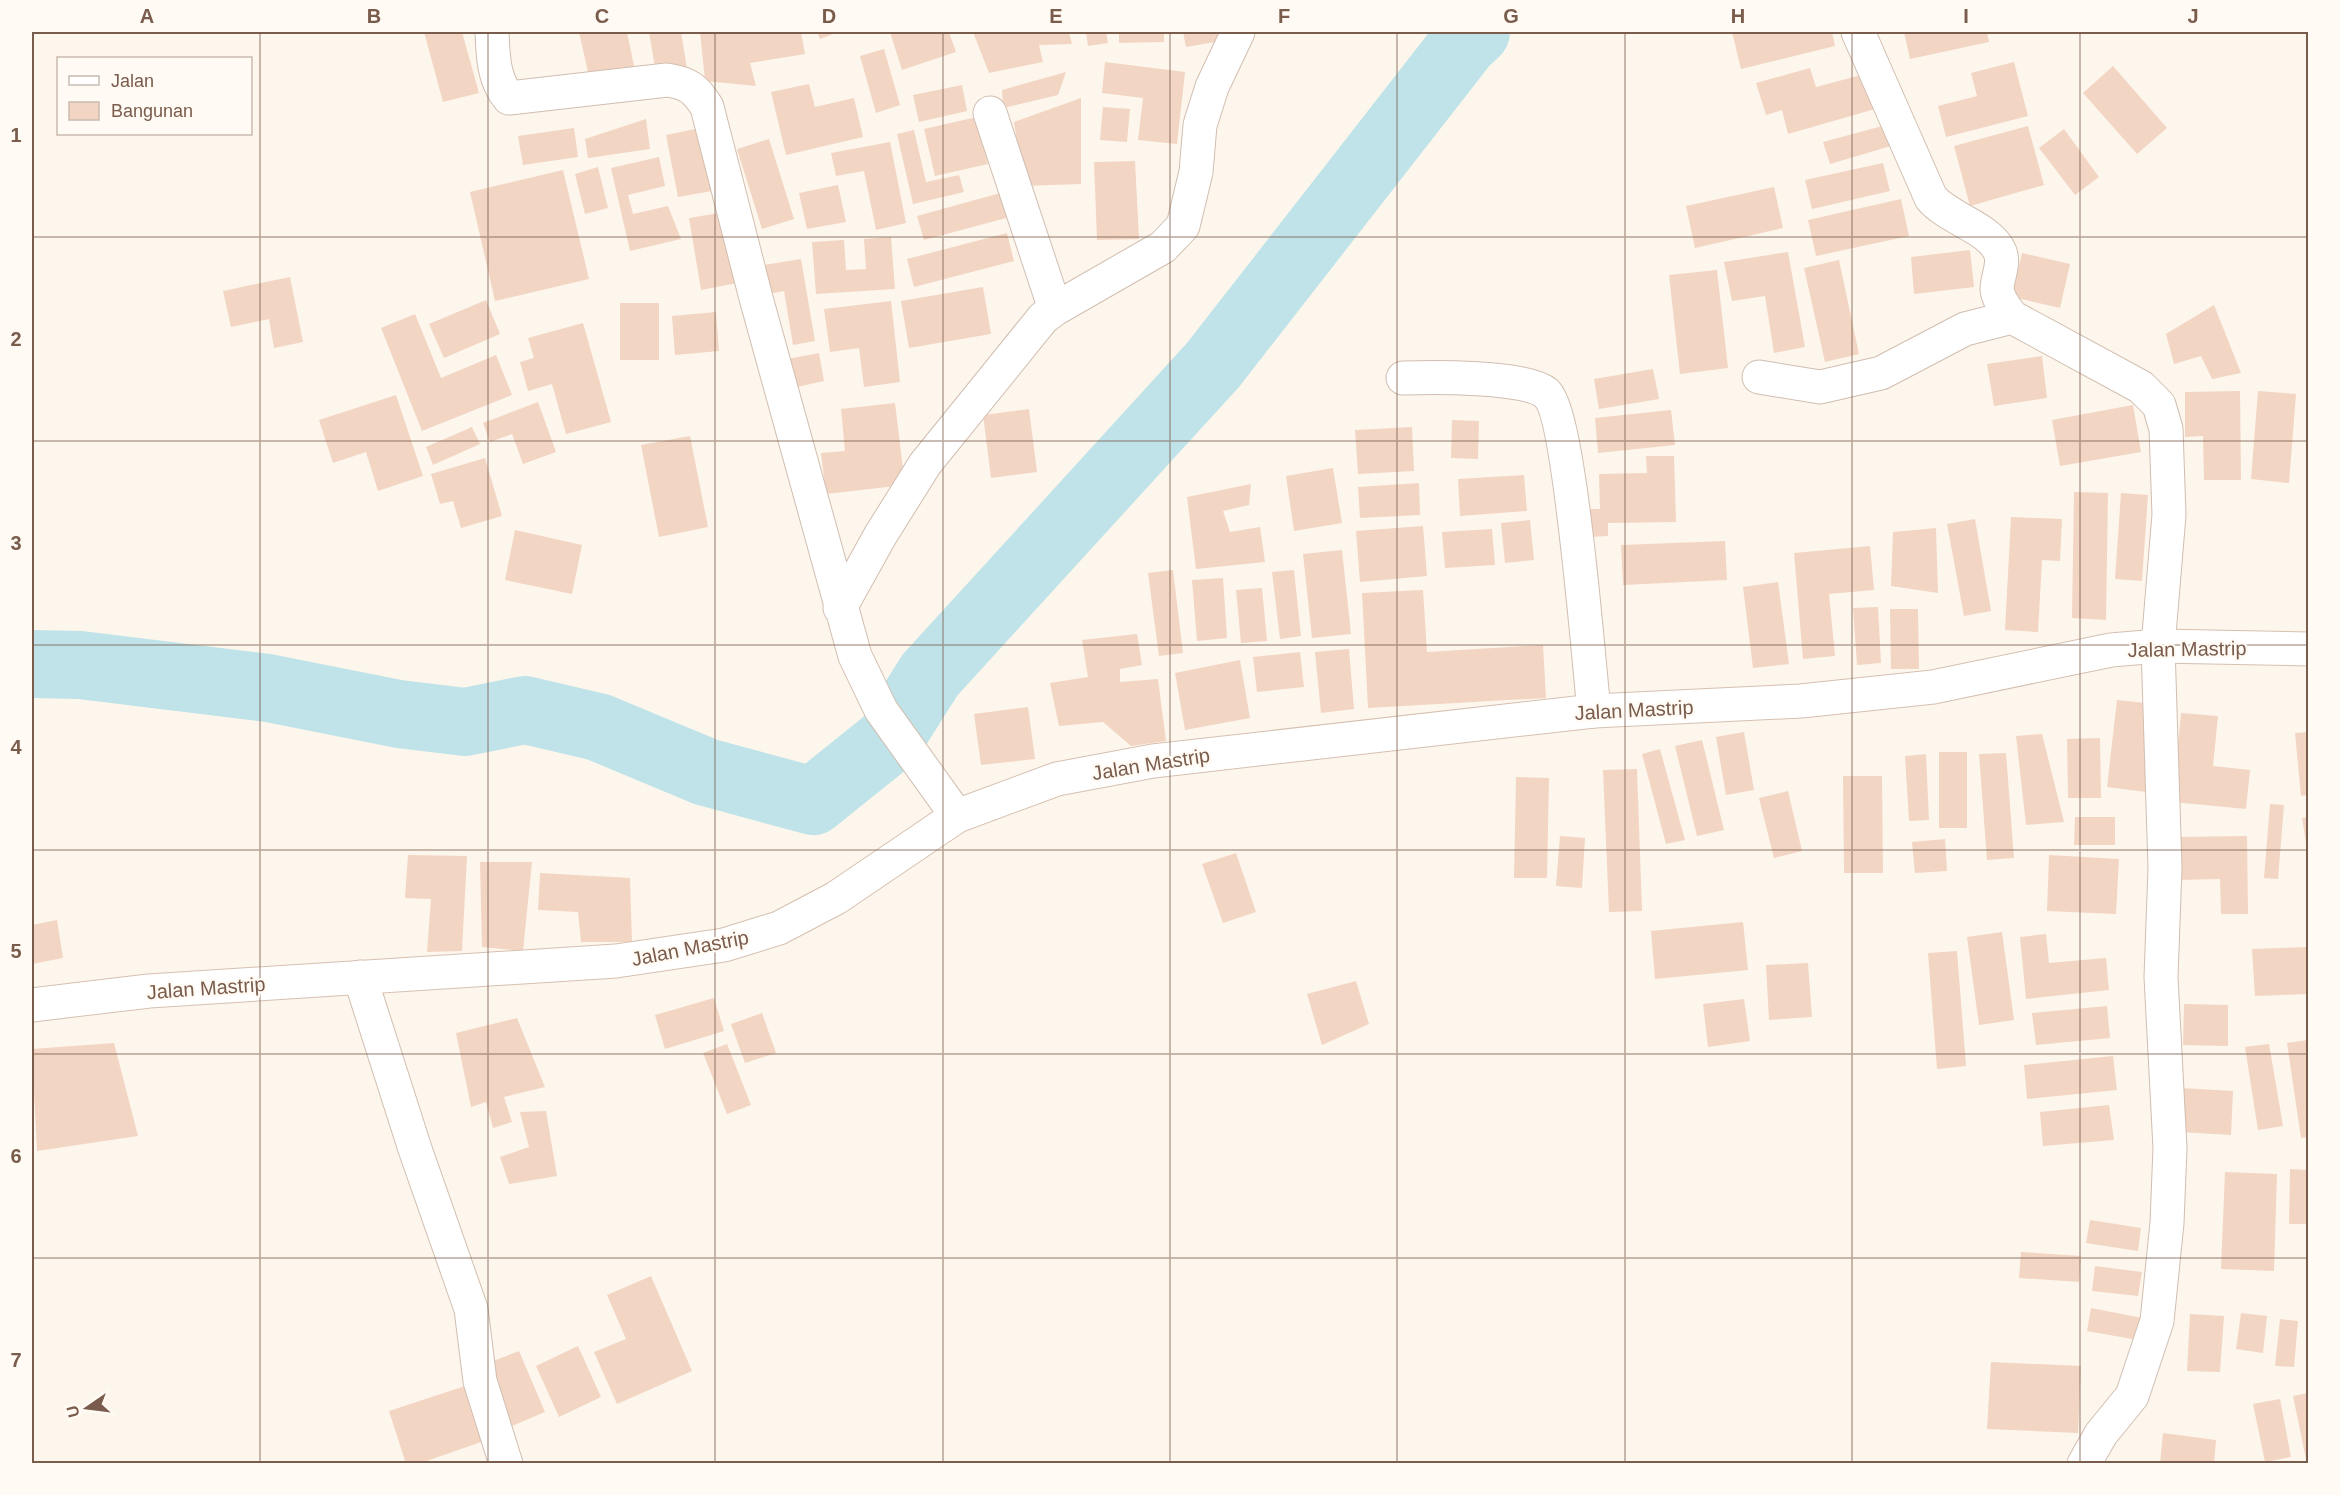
<svg xmlns="http://www.w3.org/2000/svg" width="2340" height="1495" font-family="Arial,sans-serif">
<style>
.lines{fill:none;stroke-linecap:round;stroke-linejoin:round}
.river{stroke:#bfe3e8;stroke-width:68}
.building{fill:#f3d5c3}
.street-casing{stroke:#d1beb0;stroke-width:35}
.secondary-casing{stroke:#d6c0b0;stroke-width:35}
.street{stroke:#fff;stroke-width:33}
.secondary{stroke:#fff;stroke-width:33}
.grid{fill:none;stroke:#7a5c4d;stroke-width:1.5;stroke-opacity:0.55}
.labels{text-anchor:middle;dominant-baseline:central;stroke-width:4.5;stroke-linejoin:round;paint-order:stroke}
.street-label{font-size:20px;fill:#7a5c4d;stroke:#fffaf3}
.neatline{fill:none;stroke:#7a5c4d;stroke-width:2}
.grid-label{font-size:20px;text-anchor:middle;font-weight:bold;fill:#7a5c4d}
</style>
<rect width="100%" height="100%" fill="#fdf6ec"/>
<g class="lines">
<path class="river" d="M 32,664 L 80,665 L 268,688 L 399,714 L 465,722 L 525,710 L 598,727 L 706,772 L 813,801 L 889,740 L 930,675 L 1213,365 L 1464,43 L 1476,32"/>
</g>
<path class="building" d="M 424,32 L 462,32 L 479,93 L 443,102 Z
M 579,32 L 627,32 L 635,71 L 590,81 Z
M 649,32 L 681,32 L 688,74 L 657,79 Z
M 700,32 L 801,32 L 805,54 L 750,63 L 756,86 L 705,81 Z
M 817,32 L 838,32 L 820,39 Z
M 890,32 L 949,32 L 956,52 L 902,70 Z
M 973,32 L 1069,32 L 1072,44 L 1039,45 L 1043,62 L 989,73 Z
M 1086,32 L 1106,32 L 1108,43 L 1088,46 Z
M 1119,32 L 1164,32 L 1164,42 L 1119,43 Z
M 1183,32 L 1225,32 L 1226,40 L 1186,47 Z
M 1732,32 L 1832,32 L 1835,46 L 1741,69 Z
M 1904,32 L 1987,32 L 1989,42 L 1910,59 Z
M 884,49 L 900,105 L 876,113 L 860,56 Z
M 1105,62 L 1185,72 L 1177,144 L 1138,140 L 1143,98 L 1102,93 Z
M 2014,62 L 2028,116 L 1946,137 L 1938,106 L 1977,96 L 1971,73 Z
M 2113,66 L 2167,128 L 2137,154 L 2083,93 Z
M 1810,68 L 1816,87 L 1865,74 L 1875,109 L 1788,134 L 1782,110 L 1766,115 L 1756,83 Z
M 1066,72 L 1058,95 L 1003,108 L 1002,90 Z
M 809,84 L 815,107 L 854,98 L 863,137 L 786,155 L 771,92 Z
M 962,85 L 967,111 L 919,122 L 913,95 Z
M 1081,98 L 1081,184 L 1024,186 L 1014,122 Z
M 1103,107 L 1130,109 L 1127,142 L 1100,140 Z
M 977,117 L 988,164 L 935,176 L 924,129 Z
M 646,119 L 650,149 L 588,158 L 585,139 Z
M 1886,125 L 1891,146 L 1830,164 L 1823,142 Z
M 2028,126 L 2044,185 L 1970,206 L 1954,146 Z
M 574,128 L 578,157 L 523,165 L 518,136 Z
M 700,128 L 712,191 L 678,197 L 666,135 Z
M 2064,129 L 2099,177 L 2075,195 L 2039,148 Z
M 914,130 L 926,182 L 959,175 L 964,192 L 913,204 L 897,134 Z
M 769,139 L 794,219 L 762,229 L 737,149 Z
M 890,142 L 906,223 L 876,230 L 864,171 L 836,176 L 831,153 Z
M 659,157 L 665,186 L 628,195 L 633,214 L 668,206 L 681,239 L 630,251 L 611,168 Z
M 1135,161 L 1139,239 L 1097,240 L 1094,162 Z
M 1883,163 L 1890,191 L 1812,209 L 1805,180 Z
M 598,167 L 608,208 L 585,214 L 575,174 Z
M 563,170 L 589,279 L 495,301 L 470,192 Z
M 838,185 L 846,222 L 807,229 L 799,193 Z
M 1774,187 L 1783,228 L 1695,248 L 1686,206 Z
M 1004,192 L 1010,217 L 924,240 L 917,216 Z
M 1901,199 L 1909,236 L 1816,256 L 1808,220 Z
M 725,212 L 738,283 L 701,290 L 689,218 Z
M 1007,233 L 1014,261 L 914,287 L 907,259 Z
M 891,237 L 895,289 L 816,294 L 812,242 L 844,240 L 846,270 L 866,269 L 864,239 Z
M 1970,250 L 1974,287 L 1914,294 L 1911,257 Z
M 1788,252 L 1805,347 L 1774,353 L 1765,296 L 1732,301 L 1724,262 Z
M 2022,253 L 2070,264 L 2060,308 L 2012,297 Z
M 801,259 L 815,341 L 793,345 L 784,291 L 769,294 L 764,265 Z
M 1839,260 L 1859,354 L 1825,362 L 1804,268 Z
M 1717,270 L 1728,368 L 1680,374 L 1669,275 Z
M 290,277 L 303,342 L 274,348 L 269,319 L 231,327 L 223,291 Z
M 983,287 L 991,334 L 909,348 L 901,301 Z
M 486,300 L 500,334 L 444,358 L 429,324 Z
M 891,301 L 900,382 L 864,387 L 859,348 L 830,352 L 824,309 Z
M 620,303 L 659,303 L 659,360 L 620,360 Z
M 2214,305 L 2241,373 L 2212,379 L 2201,356 L 2174,364 L 2166,334 Z
M 716,312 L 719,351 L 675,355 L 672,316 Z
M 415,314 L 441,378 L 496,355 L 512,395 L 422,431 L 381,328 Z
M 583,323 L 611,422 L 566,434 L 552,384 L 528,391 L 520,362 L 534,358 L 528,338 Z
M 819,353 L 824,381 L 788,389 L 782,360 Z
M 2042,356 L 2047,398 L 1994,406 L 1987,364 Z
M 1653,369 L 1659,399 L 1599,409 L 1594,379 Z
M 2240,391 L 2241,480 L 2204,480 L 2203,436 L 2185,437 L 2185,392 Z
M 2258,391 L 2296,394 L 2289,483 L 2251,479 Z
M 396,395 L 423,476 L 378,491 L 366,452 L 333,463 L 319,420 Z
M 538,402 L 556,452 L 523,464 L 512,434 L 490,442 L 483,423 Z
M 895,403 L 905,485 L 826,494 L 821,453 L 845,451 L 841,409 Z
M 2133,405 L 2141,452 L 2060,466 L 2052,420 Z
M 1029,409 L 1037,472 L 991,478 L 983,415 Z
M 1671,410 L 1675,445 L 1598,453 L 1595,418 Z
M 1452,420 L 1479,421 L 1478,459 L 1451,458 Z
M 472,427 L 480,444 L 433,465 L 426,447 Z
M 1412,427 L 1414,471 L 1358,474 L 1355,430 Z
M 690,436 L 708,527 L 659,537 L 641,445 Z
M 1646,456 L 1674,456 L 1676,522 L 1608,523 L 1608,536 L 1587,537 L 1587,509 L 1600,509 L 1599,474 L 1647,473 Z
M 485,458 L 502,516 L 461,528 L 453,501 L 440,504 L 431,474 Z
M 1333,468 L 1342,523 L 1294,531 L 1286,476 Z
M 1524,475 L 1527,511 L 1460,516 L 1458,479 Z
M 1419,483 L 1420,515 L 1360,518 L 1358,487 Z
M 1251,484 L 1249,505 L 1223,511 L 1230,532 L 1260,527 L 1265,562 L 1196,569 L 1187,497 Z
M 2074,492 L 2108,493 L 2106,620 L 2072,618 Z
M 2121,493 L 2148,495 L 2142,581 L 2115,579 Z
M 2011,517 L 2062,519 L 2060,561 L 2042,560 L 2038,632 L 2005,630 Z
M 1975,519 L 1991,611 L 1964,616 L 1947,524 Z
M 1530,520 L 1534,560 L 1505,563 L 1501,523 Z
M 1423,526 L 1427,576 L 1360,582 L 1356,531 Z
M 1936,528 L 1938,593 L 1891,586 L 1893,532 Z
M 1492,529 L 1495,565 L 1445,568 L 1442,532 Z
M 515,530 L 582,545 L 572,594 L 505,580 Z
M 1725,541 L 1727,580 L 1623,585 L 1621,545 Z
M 1870,546 L 1874,590 L 1829,594 L 1835,656 L 1803,659 L 1794,553 Z
M 1342,550 L 1351,634 L 1312,638 L 1303,554 Z
M 1173,570 L 1183,653 L 1159,656 L 1148,573 Z
M 1294,570 L 1301,636 L 1280,639 L 1272,572 Z
M 1223,578 L 1227,638 L 1197,641 L 1192,580 Z
M 1778,582 L 1789,664 L 1753,668 L 1743,587 Z
M 1262,588 L 1267,641 L 1241,643 L 1236,590 Z
M 1423,590 L 1427,652 L 1543,645 L 1546,698 L 1368,708 L 1362,593 Z
M 1878,607 L 1881,663 L 1857,665 L 1853,608 Z
M 1890,609 L 1918,609 L 1919,669 L 1891,669 Z
M 1137,634 L 1142,665 L 1120,669 L 1120,682 L 1158,679 L 1166,741 L 1131,746 L 1103,722 L 1059,726 L 1050,683 L 1088,677 L 1082,640 Z
M 1349,649 L 1354,709 L 1321,713 L 1315,652 Z
M 1300,652 L 1304,687 L 1257,692 L 1253,657 Z
M 1240,660 L 1250,718 L 1185,730 L 1175,673 Z
M 2117,700 L 2156,704 L 2146,792 L 2107,787 Z
M 1028,707 L 1035,759 L 981,765 L 974,714 Z
M 2181,713 L 2218,716 L 2213,766 L 2250,770 L 2246,809 L 2173,802 Z
M 1744,732 L 1754,790 L 1726,795 L 1716,737 Z
M 2308,732 L 2308,795 L 2301,796 L 2295,733 Z
M 2042,734 L 2064,822 L 2026,825 L 2016,736 Z
M 2100,738 L 2101,798 L 2068,798 L 2067,739 Z
M 1702,740 L 1724,830 L 1697,836 L 1675,746 Z
M 1660,749 L 1685,840 L 1666,844 L 1642,754 Z
M 1939,752 L 1967,752 L 1967,828 L 1939,828 Z
M 2006,753 L 2014,858 L 1987,860 L 1979,754 Z
M 1926,754 L 1929,820 L 1909,821 L 1905,756 Z
M 1637,769 L 1642,911 L 1609,912 L 1603,770 Z
M 1843,776 L 1882,776 L 1883,873 L 1844,873 Z
M 1516,777 L 1549,778 L 1547,878 L 1514,878 Z
M 1788,791 L 1802,851 L 1774,858 L 1759,798 Z
M 2270,804 L 2284,805 L 2278,879 L 2264,878 Z
M 2075,817 L 2115,817 L 2115,845 L 2074,845 Z
M 2308,817 L 2308,849 L 2307,849 L 2302,818 Z
M 1560,836 L 1585,838 L 1582,888 L 1556,886 Z
M 2247,836 L 2248,914 L 2221,914 L 2220,879 L 2179,880 L 2178,837 Z
M 1945,839 L 1947,871 L 1915,873 L 1912,842 Z
M 1236,853 L 1256,912 L 1223,923 L 1202,864 Z
M 408,855 L 467,856 L 462,951 L 427,952 L 431,899 L 405,898 Z
M 2049,855 L 2119,859 L 2116,914 L 2047,911 Z
M 480,862 L 532,862 L 523,951 L 482,947 Z
M 540,873 L 630,878 L 632,942 L 581,942 L 578,912 L 538,910 Z
M 57,920 L 63,958 L 32,964 L 32,925 Z
M 1743,922 L 1748,970 L 1655,979 L 1651,931 Z
M 2002,932 L 2014,1020 L 1979,1025 L 1967,937 Z
M 2046,934 L 2049,963 L 2106,958 L 2109,990 L 2026,999 L 2020,937 Z
M 2308,947 L 2308,994 L 2255,996 L 2252,949 Z
M 1957,951 L 1966,1066 L 1937,1069 L 1928,953 Z
M 1808,963 L 1812,1017 L 1769,1020 L 1766,965 Z
M 1356,981 L 1369,1024 L 1322,1045 L 1307,994 Z
M 714,998 L 724,1031 L 665,1049 L 655,1015 Z
M 1744,999 L 1750,1041 L 1708,1047 L 1703,1004 Z
M 2184,1004 L 2228,1005 L 2228,1046 L 2183,1045 Z
M 2107,1006 L 2110,1038 L 2036,1045 L 2032,1013 Z
M 762,1013 L 776,1053 L 745,1063 L 731,1024 Z
M 517,1018 L 545,1087 L 504,1097 L 512,1122 L 493,1128 L 486,1102 L 471,1107 L 456,1033 Z
M 2308,1040 L 2308,1137 L 2301,1138 L 2287,1043 Z
M 114,1043 L 138,1136 L 37,1151 L 32,1049 Z
M 727,1044 L 751,1105 L 727,1114 L 703,1053 Z
M 2269,1044 L 2283,1126 L 2258,1130 L 2245,1047 Z
M 2113,1056 L 2117,1090 L 2027,1099 L 2024,1065 Z
M 2181,1088 L 2233,1091 L 2231,1135 L 2179,1132 Z
M 2109,1105 L 2114,1140 L 2043,1146 L 2040,1112 Z
M 546,1111 L 557,1176 L 509,1184 L 500,1157 L 529,1147 L 520,1112 Z
M 2290,1169 L 2308,1170 L 2308,1224 L 2289,1224 Z
M 2225,1172 L 2277,1174 L 2274,1271 L 2221,1269 Z
M 2090,1220 L 2141,1228 L 2138,1251 L 2086,1243 Z
M 2021,1252 L 2081,1256 L 2079,1282 L 2019,1278 Z
M 2095,1266 L 2142,1272 L 2138,1296 L 2092,1291 Z
M 651,1276 L 692,1371 L 617,1404 L 594,1352 L 626,1339 L 607,1295 Z
M 2091,1308 L 2153,1320 L 2149,1342 L 2087,1331 Z
M 2241,1313 L 2267,1316 L 2263,1353 L 2236,1349 Z
M 2190,1314 L 2224,1316 L 2220,1372 L 2187,1371 Z
M 2280,1319 L 2298,1321 L 2294,1367 L 2275,1366 Z
M 578,1346 L 601,1397 L 559,1417 L 536,1366 Z
M 519,1351 L 545,1412 L 512,1426 L 486,1364 Z
M 1991,1362 L 2081,1366 L 2078,1433 L 1987,1429 Z
M 465,1386 L 484,1441 L 418,1464 L 406,1464 L 389,1411 Z
M 2308,1393 L 2308,1464 L 2307,1464 L 2293,1396 Z
M 2280,1399 L 2291,1457 L 2265,1462 L 2253,1404 Z
M 2163,1433 L 2216,1440 L 2214,1464 L 2160,1464 Z"/>
<g class="lines">
<g class="street-casing">
<path id="street" d="M 492,32 C 493,55 493,79 509,98 L 667,80 C 688,83 696,89 707,107 L 756,298 L 855,656 L 881,710 L 957,816
M 1858,32 L 1931,198 C 1949,219 1990,228 2000,252 C 2005,265 1997,277 1997,289 C 1998,300 2006,309 2012,317
M 990,113 L 1055,309
M 1759,377 L 1820,387 L 1881,373 L 1965,329 L 2012,317 L 2141,387 L 2159,405 L 2166,429 L 2169,515 L 2158,646 L 2165,868 L 2161,977 L 2170,1148 L 2167,1223 L 2157,1321 L 2132,1396 L 2101,1434 L 2084,1464
M 1403,378 C 1431,377 1526,376 1546,393 C 1570,414 1589,665 1594,711
M 840,608 L 880,536 L 925,464 L 1043,318 L 1055,309 L 1163,247 L 1183,226 L 1196,172 L 1200,125 L 1212,87 L 1238,32
M 360,977 L 415,1149 L 471,1309 L 480,1381 L 506,1464"/>
</g>
<g class="secondary-casing">
<path id="secondary" d="M 32,1005 L 149,991 L 616,961 L 724,945 L 779,928 L 836,898 L 957,816 L 1057,779 L 1153,761 L 1594,711 L 1801,701 L 1933,687 L 2111,650 L 2158,646 L 2308,649"/>
</g>
<use href="#street" class="street"/>
<use href="#secondary" class="secondary"/>
</g>
<path class="grid" d="M 260,32 L 260,1464M 488,32 L 488,1464M 715,32 L 715,1464M 943,32 L 943,1464M 1170,32 L 1170,1464M 1397,32 L 1397,1464M 1625,32 L 1625,1464M 1852,32 L 1852,1464M 2080,32 L 2080,1464M 32,237 L 2308,237M 32,441 L 2308,441M 32,645 L 2308,645M 32,850 L 2308,850M 32,1054 L 2308,1054M 32,1258 L 2308,1258"/>
<g class="labels">
<g class="street-label">
<text transform="translate(2187 649) rotate(-1)">Jalan Mastrip</text>
<text transform="translate(1634 710) rotate(-3)">Jalan Mastrip</text>
<text transform="translate(1151 764) rotate(-9)">Jalan Mastrip</text>
<text transform="translate(690 948) rotate(-11)">Jalan Mastrip</text>
<text transform="translate(206 988) rotate(-4)">Jalan Mastrip</text>
</g>
</g>
<rect width="2340" height="1495" fill="none" stroke="#fffaf3" stroke-width="66"/>
<rect x="57" y="57" width="195" height="78" fill="#fffaf3" stroke="#cabbb1" stroke-width="1.5"/>
<rect x="69" y="76" width="30" height="9" fill="#ffffff" stroke="#cabbb1" stroke-width="1.5"/>
<text x="111" y="87" font-size="18" fill="#7a5c4d">Jalan</text>
<rect x="69" y="102" width="30" height="18" fill="#f3d5c3" stroke="#cabbb1" stroke-width="1.5"/>
<text x="111" y="117" font-size="18" fill="#7a5c4d">Bangunan</text>
<g transform="translate(87 1408) rotate(256)" stroke="#fffaf3" stroke-width="4.5" paint-order="stroke">
<path d="M0-4.5L10 22L0 15L-10 22Z" fill="#7a5c4d"/>
<text y="-9" font-size="16" font-weight="bold" text-anchor="middle" fill="#7a5c4d">U</text>
</g>
<rect x="33" y="33" width="2274" height="1429" class="neatline"/>
<g class="grid-label">
<text x="147" y="23">A</text>
<text x="374" y="23">B</text>
<text x="602" y="23">C</text>
<text x="829" y="23">D</text>
<text x="1056" y="23">E</text>
<text x="1284" y="23">F</text>
<text x="1511" y="23">G</text>
<text x="1738" y="23">H</text>
<text x="1966" y="23">I</text>
<text x="2193" y="23">J</text>
<text x="16" y="142">1</text>
<text x="16" y="346">2</text>
<text x="16" y="550">3</text>
<text x="16" y="754">4</text>
<text x="16" y="958">5</text>
<text x="16" y="1163">6</text>
<text x="16" y="1367">7</text>
</g>
</svg>
